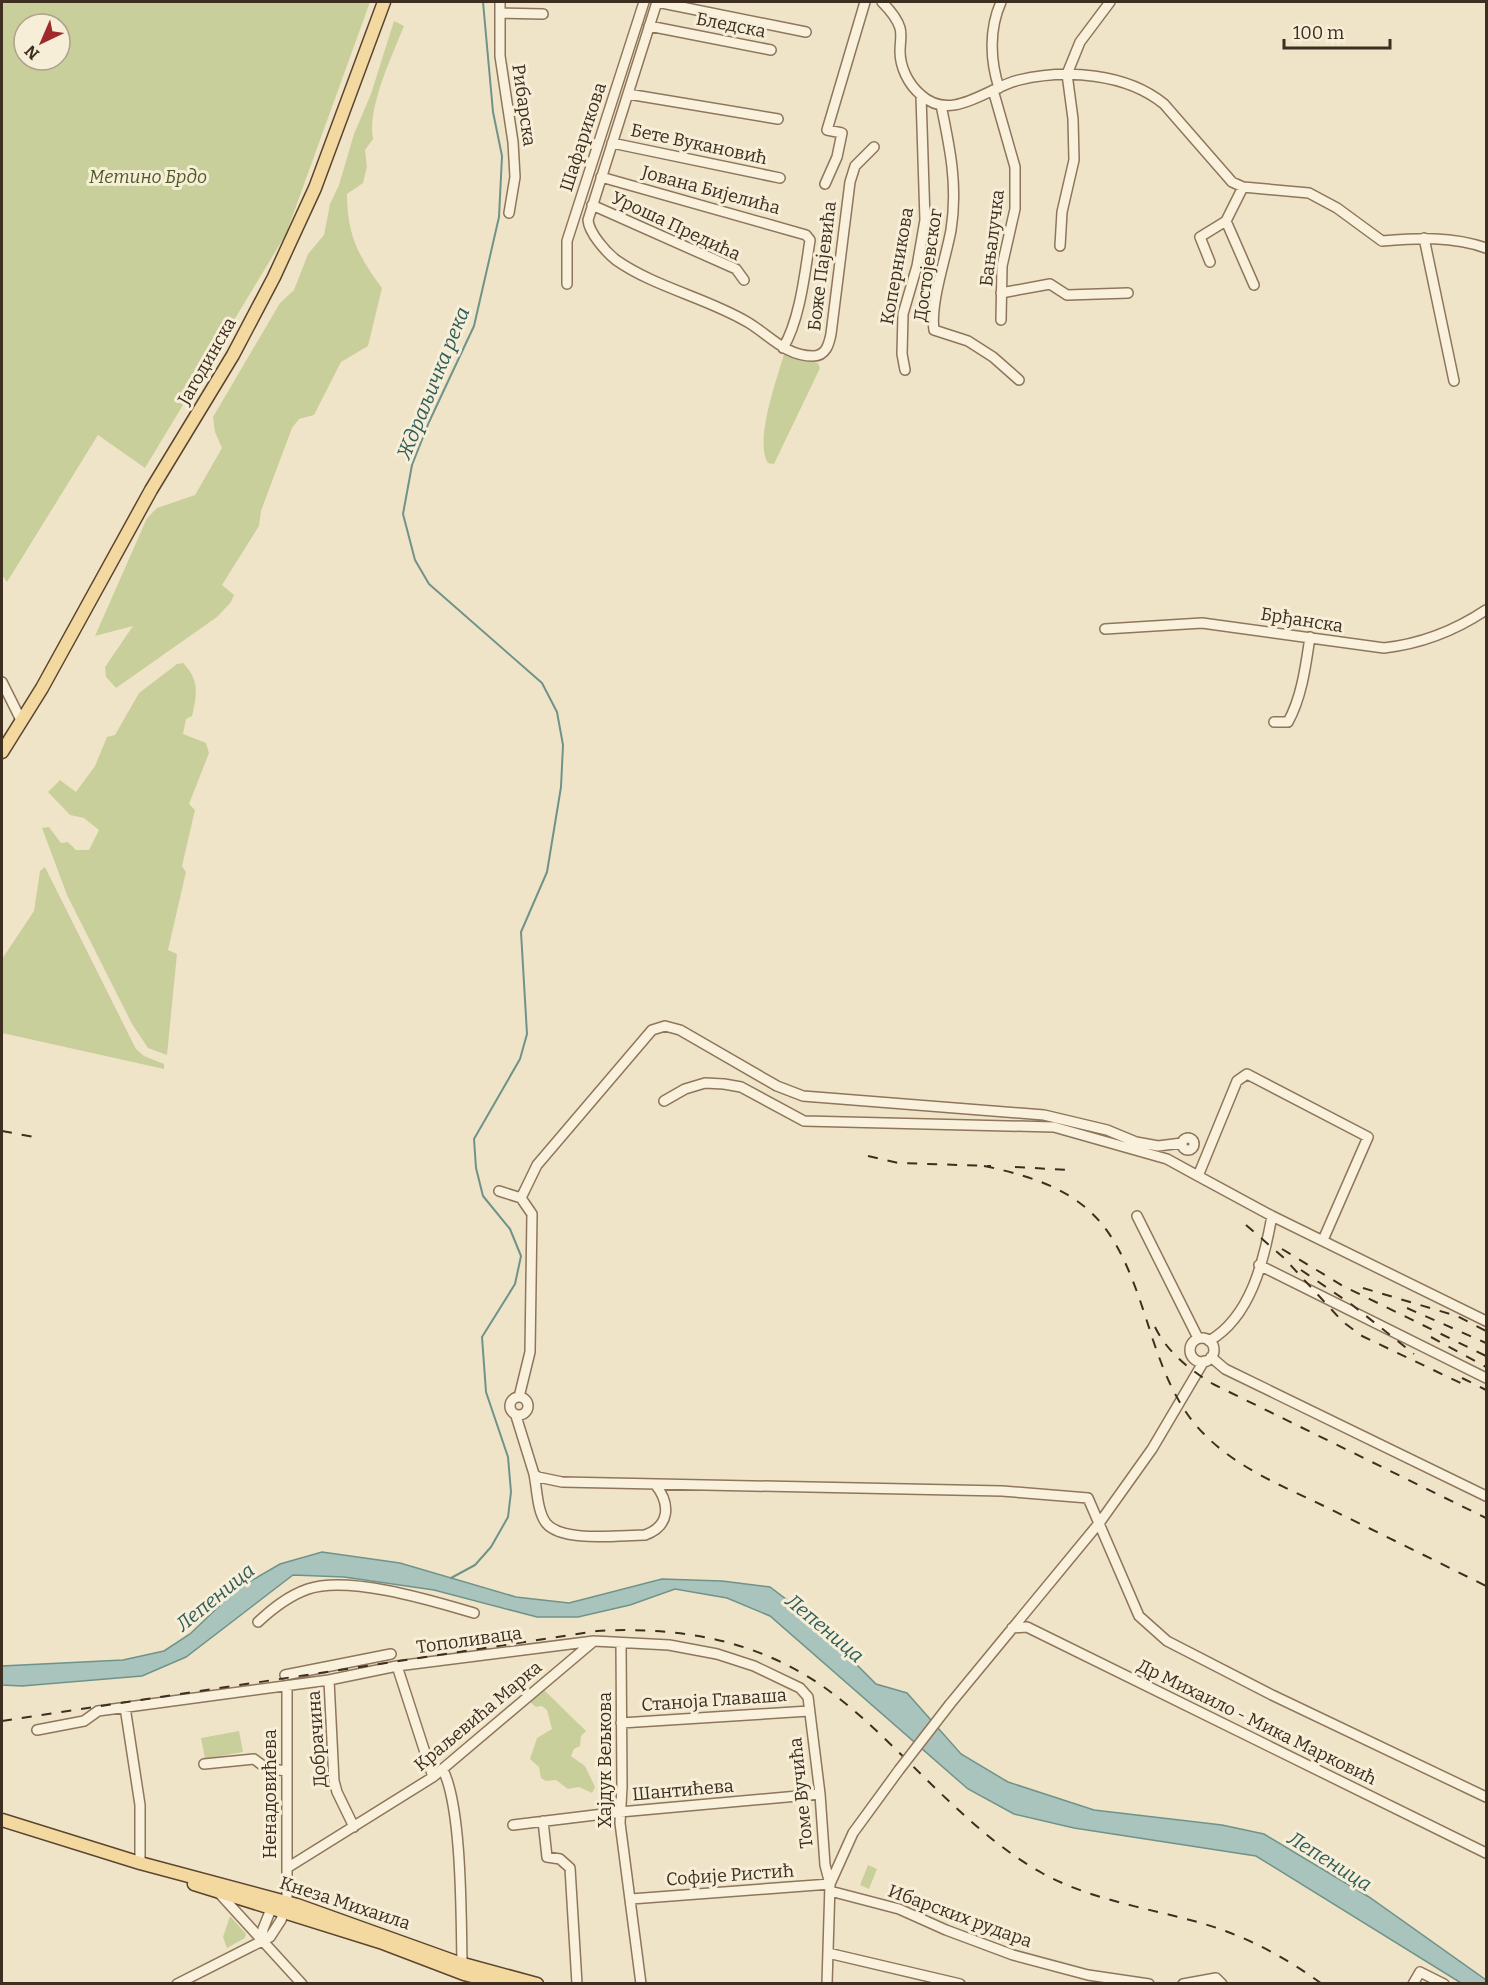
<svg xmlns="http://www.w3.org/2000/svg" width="1488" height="1985" font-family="Bitter,serif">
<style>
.green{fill:#c9cf9b;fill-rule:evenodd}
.water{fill:#a9c4bc;stroke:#6f938a;stroke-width:1.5}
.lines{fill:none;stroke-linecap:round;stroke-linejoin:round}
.stream{stroke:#6f938a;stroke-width:2}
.minor-casing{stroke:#8d765c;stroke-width:12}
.major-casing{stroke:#5b4430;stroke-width:15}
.minor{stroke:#faf1dc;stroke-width:9}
.major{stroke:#f3d9a0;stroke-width:12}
.rail{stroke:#3d2e20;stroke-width:2;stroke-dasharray:10 10;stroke-linecap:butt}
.minor-bridge-casing{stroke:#8d765c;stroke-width:12;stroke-linecap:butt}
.minor-bridge{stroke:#faf1dc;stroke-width:9}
.labels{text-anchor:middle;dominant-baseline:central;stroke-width:6;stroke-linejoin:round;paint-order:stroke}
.street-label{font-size:18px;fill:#3d2e20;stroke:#f7eed8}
.park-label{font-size:18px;font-style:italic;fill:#4d5a26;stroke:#f7eed8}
.water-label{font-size:20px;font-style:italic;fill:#2f5d5a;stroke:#f7eed8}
</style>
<rect width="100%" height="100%" fill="#f0e4c8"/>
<path class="green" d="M 2,2 L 370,2 L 286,234 L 145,468 L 98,435 L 7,582 L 2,575 ZM 24,24 L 60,24 L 60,60 L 24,60 Z
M 394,21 L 404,26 C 392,56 367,108 373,139 L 365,150 L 367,167 L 363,183 L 347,194 C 347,234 358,256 382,288 L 368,346 L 341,362 L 314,415 L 299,419 L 292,428 L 261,511 L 259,526 L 222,585 L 234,595 L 231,602 L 217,617 L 116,688 L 106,677 L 105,667 L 133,626 L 95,636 L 147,518 L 157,508 L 195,495 L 222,448 L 215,432 L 213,417 L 280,303 L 294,290 L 308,254 L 324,235 L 330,204 L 339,185 L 354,134 L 371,94 Z
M 784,354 L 818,363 L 820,368 L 774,464 L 768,463 C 754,441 777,379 784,354 Z
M 183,663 C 200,680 197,695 192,716 L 186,719 L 183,734 L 206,743 L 209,753 L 189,804 L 195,810 L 182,866 L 186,872 L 168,950 L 177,954 L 167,1055 L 148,1048 L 132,1024 L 67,895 L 42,828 L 49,827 L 61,843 L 68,842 L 76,850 L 89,850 L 99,830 L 84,818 L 70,815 L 48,792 L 60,780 L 76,792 L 95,766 L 107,737 L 115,735 L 139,693 L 177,664 Z
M 45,867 L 136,1049 L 144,1056 L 164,1064 L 164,1069 L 2,1033 L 2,959 L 34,911 L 40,871 Z
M 544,1690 L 586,1731 L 581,1736 L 580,1746 L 574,1749 L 571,1756 L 585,1766 L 595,1787 L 592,1793 L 579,1787 L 568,1789 L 556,1780 L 546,1781 L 541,1778 L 539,1767 L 530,1759 L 537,1738 L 552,1729 L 547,1710 L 542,1706 L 536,1707 L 530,1702 L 530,1699 Z
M 239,1731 L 243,1752 L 205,1759 L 201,1738 Z
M 868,1865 L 877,1869 L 869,1889 L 860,1885 Z
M 230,1916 L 246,1934 L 245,1938 L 227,1948 L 223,1937 Z"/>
<path class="water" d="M 322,1552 L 400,1563 L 516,1597 L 569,1603 L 662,1579 L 722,1581 L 770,1587 L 807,1615 L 876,1684 L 907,1693 L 961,1754 L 1008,1782 L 1094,1810 L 1222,1825 L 1264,1834 L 1369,1897 L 1486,1980 L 1486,1983 L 1461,1983 L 1256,1856 L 1074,1828 L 1014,1814 L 968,1789 L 770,1616 L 727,1598 L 675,1589 L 630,1605 L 578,1617 L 537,1617 L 434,1590 L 344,1577 L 293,1575 L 186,1657 L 142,1676 L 22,1686 L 2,1685 L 2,1666 L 123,1660 L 164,1651 L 190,1634 L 237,1589 L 280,1564 Z"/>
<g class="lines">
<path class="stream" d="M 451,1578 L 475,1565 L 491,1547 L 508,1517 L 511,1492 L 508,1457 L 486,1392 L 482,1337 L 515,1284 L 521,1256 L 510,1229 L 483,1196 L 476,1168 L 474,1139 L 520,1059 L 527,1034 L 521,932 L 547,872 L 561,787 L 563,745 L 557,712 L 542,683 L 429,584 L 415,560 L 403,514 L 412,465 L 429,422 L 474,326 L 499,217 L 502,156 L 493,112 L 483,2"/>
<g class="minor-casing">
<path id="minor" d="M 500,2 L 500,56 L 513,142 L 515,177 L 509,213
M 657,2 L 588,220 C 589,233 606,252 616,260 C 656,288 708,298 749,323 C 770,336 786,356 813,356 C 826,356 829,344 831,334 L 850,182 L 855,166 L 874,147
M 657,2 L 806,32
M 882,2 C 889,9 897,18 900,28 C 902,35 900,43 900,51 C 900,67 908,84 921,95 C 952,123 988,87 1019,80 C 1066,69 1126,73 1164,104 L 1232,182 L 1243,187 L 1309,193 L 1337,208 L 1382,241 C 1418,238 1452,236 1486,248
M 501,13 L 543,14
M 649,26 L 771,50
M 999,88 C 990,60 989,29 1001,2
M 993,90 L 1015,167 L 1015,209 L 1002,266 L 1001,320
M 628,94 L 778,119
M 941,105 C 950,148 958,186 951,230 C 946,258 930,303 934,330 L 968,341 L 993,357 L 1019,380
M 612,143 L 780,178
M 601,177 L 806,235 L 810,240 C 805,272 800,320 783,348
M 825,184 L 837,157 L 842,133 L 827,130 L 865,2
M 592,205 L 736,269 L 744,280
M 1226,221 L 1254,285
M 1424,238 L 1454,381
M 1060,246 L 1062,212 L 1074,160 L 1073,119 L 1067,74 L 1080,42 L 1110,2
M 1210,262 L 1200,237 L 1226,221 L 1243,187
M 567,284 L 567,241 L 644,2
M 1001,293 L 1050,284 L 1067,295 L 1128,293
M 905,370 L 902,354 L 903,314 L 917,266 L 925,220 L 921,96
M 1105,629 L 1202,623 L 1384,648 C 1420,644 1456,630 1486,610
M 2,682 L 21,720
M 1274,722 L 1288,722 C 1302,697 1306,664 1310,637
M 664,1101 L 685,1089 L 705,1083 L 724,1084 L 741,1087 L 804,1121 L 1054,1127 L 1167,1159 L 1198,1176 L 1237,1081 L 1247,1074 L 1368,1137 L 1323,1240
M1182 1144a6 6 0 1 1 12 0a6 6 0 1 1-12 0Z
M 1198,1176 L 1272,1216 L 1486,1321
M 499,1191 L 521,1198 L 532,1214 L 530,1352 L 519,1397
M 521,1198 L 537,1165 L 652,1030 L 665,1026 L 680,1030 L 777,1086 L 803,1096 L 1044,1115 L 1107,1130 L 1136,1142 L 1158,1146 L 1182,1143
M 1137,1216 L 1198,1338
M 1259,1265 L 1486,1378
M1190 1350a12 12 0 1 1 24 0a12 12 0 1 1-24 0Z
M 1209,1341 C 1251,1317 1264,1260 1272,1216
M 1211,1357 L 1225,1369 L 1486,1496
M510 1406a9 9 0 1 1 18 0a9 9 0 1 1-18 0Z
M 516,1416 L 534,1474 L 538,1477 L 562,1482 L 1002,1491 L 1088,1498 L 1139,1616 L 1167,1641 L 1272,1695 L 1486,1797
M 534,1474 C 537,1488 537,1511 546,1523 C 562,1543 620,1535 645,1535 C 670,1526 671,1504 655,1484
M 258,1622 C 273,1608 288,1596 308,1589 C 349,1575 433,1601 474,1613
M 1012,1628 L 1027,1627 L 1486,1853
M 621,1644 L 622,1787 L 620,1823 L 641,1984
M 397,1666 L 433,1777
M 285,1675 L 391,1654
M 329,1680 L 334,1781 L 337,1792 L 354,1827
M 950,1704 L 1100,1522 L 1152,1449 L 1204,1361
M 125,1707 L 140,1805 L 140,1863
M 621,1723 L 809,1711
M 37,1730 L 84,1721 L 98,1711 L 329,1680 L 397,1666 L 594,1641 L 669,1645 L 717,1654 L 754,1666 L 800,1688 L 808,1697 L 820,1794 L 825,1865 L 830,1884 L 631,1899
M 204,1764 L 254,1759 L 266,1768 L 286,1771
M 443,1770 C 462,1808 461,1916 462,1963
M 543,1821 L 547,1857 L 560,1859 L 570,1868 L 577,1984
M 513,1825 L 620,1812 L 820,1794
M 287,1868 L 433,1777 L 594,1641
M 830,1891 L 899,1909 L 946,1930 L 1013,1955 L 1088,1975 L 1149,1984
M 219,1893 L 302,1984
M 262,1939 L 263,1929 L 273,1904
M 828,1953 L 960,1984
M 177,1984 L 270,1937 L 281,1920 L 287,1902 L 287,1686
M 827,1984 L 830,1884 L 853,1833 L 899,1770
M 1183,1984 L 1216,1978 L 1222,1984
M 1413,1984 L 1420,1972 L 1444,1984"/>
</g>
<g class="major-casing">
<path id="major" d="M 2,752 L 42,688 L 151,490 L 233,355 L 274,277 L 315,188 L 384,2
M 2,1820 L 140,1863 L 297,1905 L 456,1962 L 537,1984
M 194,1884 L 380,1942 L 464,1974 L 503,1984"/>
</g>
<use href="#minor" class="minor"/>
<use href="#major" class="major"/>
<path class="rail" d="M 2,1131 L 34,1137
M 868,1156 L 898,1163 L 991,1166
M 984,1166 C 1102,1190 1119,1233 1153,1340 C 1165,1375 1178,1408 1204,1434 C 1238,1469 1285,1487 1328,1508 C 1381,1534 1434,1560 1486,1586
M 1015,1167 L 1069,1170
M 1246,1225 L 1284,1258 L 1343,1322 L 1362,1336 L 1469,1387
M 1282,1249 L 1343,1286 L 1486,1356
M 1301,1270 L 1351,1304 L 1414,1354
M 1363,1288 L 1457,1316 L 1486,1331
M 1407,1308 L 1486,1343
M 1155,1327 C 1167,1352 1190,1370 1213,1384 L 1486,1518
M 1431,1337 L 1486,1367
M 1462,1378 L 1486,1390
M 2,1721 L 597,1631 C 682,1626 763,1641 832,1693 C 867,1719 898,1752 929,1782 C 964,1816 999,1849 1042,1873 C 1091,1900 1148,1908 1201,1923 C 1246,1936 1285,1957 1322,1984"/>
<g class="minor-bridge-casing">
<path id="minor-bridge" d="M 899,1770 L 950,1704"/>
</g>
<use href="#minor-bridge" class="minor-bridge"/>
</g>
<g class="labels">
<g class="street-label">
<text transform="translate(731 25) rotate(11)">Бледска</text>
<text transform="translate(524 105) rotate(82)">Рибарска</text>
<text transform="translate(583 137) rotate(-72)">Шафарикова</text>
<text transform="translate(699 144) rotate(12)">Бете Вукановић</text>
<text transform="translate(711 190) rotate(15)">Јована Бијелића</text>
<text transform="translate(676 226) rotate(25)">Уроша Предића</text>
<text transform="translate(992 238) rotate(-83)">Бањалучка</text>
<text transform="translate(928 265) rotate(-82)">Достојевског</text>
<text transform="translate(822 266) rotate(-83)">Боже Пајевића</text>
<text transform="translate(897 266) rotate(-80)">Коперникова</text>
<text transform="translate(207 361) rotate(-60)">Јагодинска</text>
<text transform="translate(1302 620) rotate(9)">Брђанска</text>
<text transform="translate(469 1640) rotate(-8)">Тополиваца</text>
<text transform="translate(714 1700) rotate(-4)">Станоја Главаша</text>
<text transform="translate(478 1716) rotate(-40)">Краљевића Марка</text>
<text transform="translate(1257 1722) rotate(26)">Др Михаило - Мика Марковић</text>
<text transform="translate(317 1739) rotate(-94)">Добрачина</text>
<text transform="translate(605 1760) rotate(-90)">Хајдук Вељкова</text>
<text transform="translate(683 1790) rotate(-5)">Шантићева</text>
<text transform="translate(801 1793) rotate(-96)">Томе Вучића</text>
<text transform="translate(270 1794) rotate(-90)">Ненадовићева</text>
<text transform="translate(730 1875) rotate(-4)">Софије Ристић</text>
<text transform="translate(345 1903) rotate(18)">Кнеза Михаила</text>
<text transform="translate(960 1916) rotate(20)">Ибарских рудара</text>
</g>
<g class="park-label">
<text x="148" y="177">Метино Брдо</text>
</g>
<g class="water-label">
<text transform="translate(433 383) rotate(-68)">Ждраљичка река</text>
<text transform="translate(215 1597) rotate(-39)">Лепеница</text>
<text transform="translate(825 1628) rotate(40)">Лепеница</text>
<text transform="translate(1330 1861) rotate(32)">Лепеница</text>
</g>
</g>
<rect width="1488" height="1985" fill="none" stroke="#3d2e20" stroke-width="6"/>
<g transform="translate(42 42) rotate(224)"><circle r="28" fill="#f7eed8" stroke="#ada18e" stroke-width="1.5"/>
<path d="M0-4.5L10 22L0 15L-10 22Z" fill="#9e2a2b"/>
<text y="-9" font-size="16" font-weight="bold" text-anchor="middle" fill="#3d2e20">N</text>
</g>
<path d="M1284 39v9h106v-9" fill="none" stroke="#3d2e20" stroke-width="3"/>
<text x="1293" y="39" font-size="18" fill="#3d2e20" stroke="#f7eed8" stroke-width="4.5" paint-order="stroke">100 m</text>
</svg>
